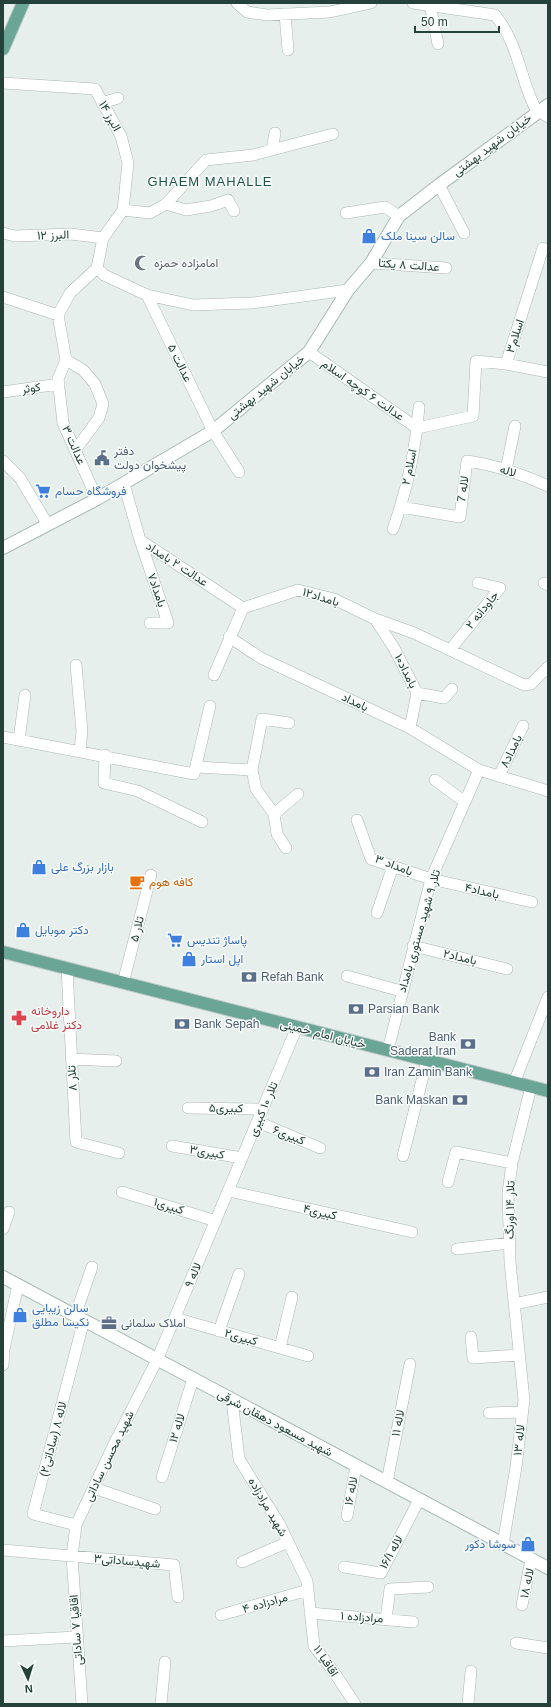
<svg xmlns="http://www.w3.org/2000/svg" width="551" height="1707" font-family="Helvetica,Vazirmatn,sans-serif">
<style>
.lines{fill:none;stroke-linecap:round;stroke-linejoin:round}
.minor-casing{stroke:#a8b8b2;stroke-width:12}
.secondary-casing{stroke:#a4bbb3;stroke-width:14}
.primary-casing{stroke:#c2cac8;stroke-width:14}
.minor{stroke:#fff;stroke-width:11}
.secondary{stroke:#fff;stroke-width:12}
.primary{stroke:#6aa596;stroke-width:12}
.labels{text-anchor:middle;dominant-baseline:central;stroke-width:3;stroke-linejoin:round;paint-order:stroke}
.street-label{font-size:12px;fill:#24423a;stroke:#f7fbf9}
.shop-label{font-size:12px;fill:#366cbe;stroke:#f7fbf9;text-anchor:start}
.worship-label{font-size:12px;fill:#5b616d;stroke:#f7fbf9;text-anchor:start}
.service-label{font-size:12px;fill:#4e5e75;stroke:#f7fbf9;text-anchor:start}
.food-label{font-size:12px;fill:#c56008;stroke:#f7fbf9;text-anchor:start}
.health-label{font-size:12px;fill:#be3a42;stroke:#f7fbf9;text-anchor:start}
.neighbourhood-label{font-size:13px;letter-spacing:1px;fill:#1f5548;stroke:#f7fbf9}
</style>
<rect width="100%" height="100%" fill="#e6efeb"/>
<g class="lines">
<g class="minor-casing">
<path id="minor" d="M 237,3 L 247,12 L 267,15 L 330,12 L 371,3
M 413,3 L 495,15 C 520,46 519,78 537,112
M 430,5 L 438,44
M 285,14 L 288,50
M 3,83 L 95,89 L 121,136 L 128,163 L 123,210 L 103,238 L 97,268 L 70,293 L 58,315 L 66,360 L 58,379 L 63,423 L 97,499
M 102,103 L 118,98
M 539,111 L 548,117
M 272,150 L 275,133
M 439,185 L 464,233
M 166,204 L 186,210 L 211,206 L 228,200 L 234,211
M 123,210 L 150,213 L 166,204 L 206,160 L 253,155 L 333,134
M 346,213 L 385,207 L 399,216
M 3,233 L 15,236 L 71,234 L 103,238
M 371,263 L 446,268
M 97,268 L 104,275 L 147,295 L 193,305 L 252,303 L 348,290
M 147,295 L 213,431 L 239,472
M 3,297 L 58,315
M 309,352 L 417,428
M 66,360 L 83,370 L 95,384 L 103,404 L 99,418 L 76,449
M 506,364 L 548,372
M 3,392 L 59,384
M 417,428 L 473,416 L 476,361 L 506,364 L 543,248
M 3,461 L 20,478 L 48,525
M 506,470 L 515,426
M 124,484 L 140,540 L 243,608
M 401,507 L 460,517 L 467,461 C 495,465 522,474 548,486
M 393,529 C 407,490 416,448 419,407
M 140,540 L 168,623 L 150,623
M 544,583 L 548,585
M 243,608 L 298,590 L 334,599 L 375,619 L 414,633 L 524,685 L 531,684 L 548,667
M 375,619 L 394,648 L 417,693 L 410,728
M 229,637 L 261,658 L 410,728 L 479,770 L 548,791
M 450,650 L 500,588 L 478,583
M 76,665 L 82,731 L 80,751
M 214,675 L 243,608
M 417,693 L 444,698 L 452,689
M 3,737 L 194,774 L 210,706
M 19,740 L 25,695
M 105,755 L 104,783 L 138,791 L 202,822
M 196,767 L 252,770
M 499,776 L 523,726
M 435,780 L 465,802
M 274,814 L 298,794
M 357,820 L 371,859 L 431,879 L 532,902
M 286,848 L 277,834 L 274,814 L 256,789 L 252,770 L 262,719 L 289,723
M 377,913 L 393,866
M 413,946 L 507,969
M 67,969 L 76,1142 L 119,1153
M 347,976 L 401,991
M 123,983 L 151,875
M 388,1050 L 431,879 L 479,770
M 71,1059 L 116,1061
M 514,1083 L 548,997
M 188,1108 L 263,1109
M 258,1122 L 320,1148
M 172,1146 L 242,1158
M 403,1156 L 427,1060
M 448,1182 L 456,1152 L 512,1163
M 229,1191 L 412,1232
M 122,1192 L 216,1221
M 3,1229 L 9,1212
M 457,1249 L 510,1243
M 514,1304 L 548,1297
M 75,1316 L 92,1267
M 175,1318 L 308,1356
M 219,1331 L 239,1274
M 471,1337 L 473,1358 L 519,1355
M 280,1348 L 292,1297
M 3,1365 L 4,1349 L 18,1285
M 232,1400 L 239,1459 L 280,1525 L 307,1581 L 314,1646 L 334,1672 L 355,1704
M 489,1413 L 522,1412
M 162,1477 L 193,1379
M 387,1482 L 410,1364
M 94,1488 L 155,1509
M 347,1516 L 356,1466
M 76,1525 L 33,1514 L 84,1320
M 503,1544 L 516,1467 L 524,1400 L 510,1262 L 508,1193 L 512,1163 L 531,1087
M 3,1550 L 174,1565 L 178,1597
M 242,1562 L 288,1542
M 344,1567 L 381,1573 L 419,1500
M 522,1605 L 531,1560
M 310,1613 L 413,1622
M 221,1615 L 308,1590
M 386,1619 L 390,1589 L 428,1587
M 3,1641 L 76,1637
M 516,1643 L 548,1648
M 82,1704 L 72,1556 L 76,1525 L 114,1444 L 157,1360 L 297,1027
M 161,1704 L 165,1662
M 468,1704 L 471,1671"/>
</g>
<g class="secondary-casing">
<path id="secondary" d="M 3,548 L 97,499 L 213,431 L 309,352 L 348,290 L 371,263 L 399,216 L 439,185 L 548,105
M 3,1277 L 548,1568"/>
</g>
<g class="primary-casing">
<path id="primary" d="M 3,49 L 23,3
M 3,952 L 548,1091"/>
</g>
<use href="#minor" class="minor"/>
<use href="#secondary" class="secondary"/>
<use href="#primary" class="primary"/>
</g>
<defs>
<g id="shop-bare" transform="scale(1.2)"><path d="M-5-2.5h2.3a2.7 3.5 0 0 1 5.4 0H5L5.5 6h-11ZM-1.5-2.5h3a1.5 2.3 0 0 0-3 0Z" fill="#3f7fe0" stroke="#f7fbf9" stroke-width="2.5" paint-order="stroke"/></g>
<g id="mosque-bare" transform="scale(1.2)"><path d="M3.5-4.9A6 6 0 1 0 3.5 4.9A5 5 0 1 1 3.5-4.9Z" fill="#6b7280" stroke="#f7fbf9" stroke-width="2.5" paint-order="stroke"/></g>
<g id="civic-bare" transform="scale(1.2)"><path d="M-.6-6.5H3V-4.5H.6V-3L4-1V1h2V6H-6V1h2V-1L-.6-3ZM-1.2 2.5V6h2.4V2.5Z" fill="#5c6f8a" stroke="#f7fbf9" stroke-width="2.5" paint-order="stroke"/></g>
<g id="supermarket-bare" transform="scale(1.2)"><path d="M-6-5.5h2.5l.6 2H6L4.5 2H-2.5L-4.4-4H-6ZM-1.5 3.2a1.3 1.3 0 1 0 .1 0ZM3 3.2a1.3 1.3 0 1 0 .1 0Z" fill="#3f7fe0" stroke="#f7fbf9" stroke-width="2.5" paint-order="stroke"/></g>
<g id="cafe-bare" transform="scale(1.2)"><path d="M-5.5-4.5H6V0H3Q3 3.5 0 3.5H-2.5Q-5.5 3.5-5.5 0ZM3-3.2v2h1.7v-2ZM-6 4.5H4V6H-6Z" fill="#e8710a" stroke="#f7fbf9" stroke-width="2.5" paint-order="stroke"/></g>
<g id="bank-bare" transform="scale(1.2)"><path d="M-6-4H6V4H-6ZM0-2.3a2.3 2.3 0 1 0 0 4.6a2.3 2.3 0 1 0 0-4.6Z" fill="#5c6f8a" stroke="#f7fbf9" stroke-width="2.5" paint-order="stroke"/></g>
<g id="pharmacy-bare" transform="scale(1.2)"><path d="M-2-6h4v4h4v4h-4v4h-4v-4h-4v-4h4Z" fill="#e0444e" stroke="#f7fbf9" stroke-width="2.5" paint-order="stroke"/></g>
<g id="office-bare" transform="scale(1.2)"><path d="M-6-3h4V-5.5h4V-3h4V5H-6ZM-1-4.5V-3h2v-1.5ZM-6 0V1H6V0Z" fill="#5c6f8a" stroke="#f7fbf9" stroke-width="2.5" paint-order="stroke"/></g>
</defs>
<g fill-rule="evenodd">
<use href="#shop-bare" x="369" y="236"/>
<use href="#mosque-bare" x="142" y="263"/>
<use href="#civic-bare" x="102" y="458"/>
<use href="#supermarket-bare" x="43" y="491"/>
<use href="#shop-bare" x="39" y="867"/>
<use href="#cafe-bare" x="137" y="882"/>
<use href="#shop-bare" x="23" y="930"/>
<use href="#supermarket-bare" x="175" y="940"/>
<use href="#shop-bare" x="189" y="959"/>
<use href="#bank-bare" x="249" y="977"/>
<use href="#bank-bare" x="356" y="1009"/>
<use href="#pharmacy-bare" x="19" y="1018"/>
<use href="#bank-bare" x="182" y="1024"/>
<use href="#bank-bare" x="468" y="1044"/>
<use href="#bank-bare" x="372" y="1072"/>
<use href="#bank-bare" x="460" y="1100"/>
<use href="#shop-bare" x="20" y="1315"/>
<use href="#office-bare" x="109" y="1323"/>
<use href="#shop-bare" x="528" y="1544"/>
</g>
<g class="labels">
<g class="street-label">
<text transform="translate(110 116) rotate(61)">البرز ۱۴</text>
<text transform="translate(492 145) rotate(-37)">خیابان شهید بهشتی</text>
<text transform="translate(53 235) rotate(-2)">البرز ۱۲</text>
<text transform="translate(409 265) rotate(4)">عدالت ۸ یکتا</text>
<text transform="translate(515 336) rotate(-72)">اسلام۳</text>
<text transform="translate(180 363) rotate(64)">عدالت ۵</text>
<text transform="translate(266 387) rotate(-39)">خیابان شهید بهشتی</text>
<text transform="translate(31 388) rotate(-8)">کوثر</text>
<text transform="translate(363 390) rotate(35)">عدالت ۶ کوچه اسلام</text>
<text transform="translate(74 445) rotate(66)">عدالت ۳</text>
<text transform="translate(409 467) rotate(-78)">اسلام ۲</text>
<text transform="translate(508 471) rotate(17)">لاله</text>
<text transform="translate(463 489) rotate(-82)">لاله 7</text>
<text transform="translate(177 564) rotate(33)">عدالت ۲ بامداد</text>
<text transform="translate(157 590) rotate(71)">بامداد۷</text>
<text transform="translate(321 597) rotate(17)">بامداد۱۲</text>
<text transform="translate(482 610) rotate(-51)">جاودانه ۲</text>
<text transform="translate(406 671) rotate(63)">بامداد۱۰</text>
<text transform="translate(355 702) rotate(25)">بامداد</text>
<text transform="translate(511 751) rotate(-64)">بامداد۸</text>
<text transform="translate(394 865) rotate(21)">بامداد ۳</text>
<text transform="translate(482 891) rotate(13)">بامداد۴</text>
<text transform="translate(137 929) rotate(-76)">تلار ۵</text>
<text transform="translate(419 931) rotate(-74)">تلار ۹ شهید مستوری بامداد</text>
<text transform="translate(460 957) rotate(13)">بامداد۲</text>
<text transform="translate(323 1034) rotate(14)">خیابان امام خمینی</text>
<text transform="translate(72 1078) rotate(-93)">تلار ۸</text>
<text transform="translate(226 1108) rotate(1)">کبیری۵</text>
<text transform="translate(263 1109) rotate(-67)">تلار ۱۰ کبیری</text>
<text transform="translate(289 1135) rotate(22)">کبیری۶</text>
<text transform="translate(207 1152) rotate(10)">کبیری۳</text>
<text transform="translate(169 1206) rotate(17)">کبیری۱</text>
<text transform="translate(510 1210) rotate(-89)">تلار ۱۴ اورنگ</text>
<text transform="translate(320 1212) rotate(13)">کبیری۴</text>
<text transform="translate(193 1275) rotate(-67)">لاله ۹</text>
<text transform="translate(241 1337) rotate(16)">کبیری۲</text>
<text transform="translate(275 1423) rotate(28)">شهید مسعود دهقان شرقی</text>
<text transform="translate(398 1423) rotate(-79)">لاله ۱۱</text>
<text transform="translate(177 1428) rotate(-73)">لاله ۱۲</text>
<text transform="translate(53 1439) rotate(-75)">لاله ۸ (ساداتی۲)</text>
<text transform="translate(519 1440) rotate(-84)">لاله ۱۳</text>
<text transform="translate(109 1456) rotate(-64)">شهید محسن ساداتی</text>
<text transform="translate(351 1491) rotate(-79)">لاله ۱۶</text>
<text transform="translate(268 1507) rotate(60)">شهید مرادزاده</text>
<text transform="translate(391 1552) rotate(-61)">لاله ۱۶/۱</text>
<text transform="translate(127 1561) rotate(5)">شهیدساداتی۳</text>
<text transform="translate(527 1583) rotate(-78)">لاله ۱۸</text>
<text transform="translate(265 1603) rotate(-16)">مرادزاده ۴</text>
<text transform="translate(362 1617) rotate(4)">مرادزاده ۱</text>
<text transform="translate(76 1630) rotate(-94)">اقاقیا ۷ ساداتی</text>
<text transform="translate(326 1661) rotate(56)">اقاقیا ۱۱</text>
</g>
<g class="shop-label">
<text x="381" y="236">سالن سینا ملک</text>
<text x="55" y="491">فروشگاه حسام</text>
<text x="51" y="867">بازار بزرگ علی</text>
<text x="35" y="930">دکتر موبایل</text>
<text x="187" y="940">پاساژ تندیس</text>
<text x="201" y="959">اپل استار</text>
<text x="32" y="1308">سالن زیبایی<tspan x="32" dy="14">نکیسا مطلق</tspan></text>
<text x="516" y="1544" text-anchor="end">سوشا دکور</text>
</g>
<g class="worship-label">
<text x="154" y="263">امامزاده حمزه</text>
</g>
<g class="service-label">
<text x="114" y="451">دفتر<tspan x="114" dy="14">پیشخوان دولت</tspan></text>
<text x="261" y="977">Refah Bank</text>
<text x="368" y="1009">Parsian Bank</text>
<text x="194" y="1024">Bank Sepah</text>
<text x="456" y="1037" text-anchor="end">Bank<tspan x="456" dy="14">Saderat Iran</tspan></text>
<text x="384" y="1072">Iran Zamin Bank</text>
<text x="448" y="1100" text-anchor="end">Bank Maskan</text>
<text x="121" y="1323">املاک سلمانی</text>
</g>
<g class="food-label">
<text x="149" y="882">کافه هوم</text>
</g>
<g class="health-label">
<text x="31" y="1011">داروخانه<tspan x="31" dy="14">دکتر غلامی</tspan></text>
</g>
<g class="neighbourhood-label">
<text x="210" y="181">GHAEM MAHALLE</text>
</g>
</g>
<rect width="551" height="1707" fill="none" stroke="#24423a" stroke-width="8"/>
<g transform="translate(28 1679) rotate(176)" stroke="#f7fbf9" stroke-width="3" paint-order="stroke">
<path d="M0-3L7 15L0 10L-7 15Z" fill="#24423a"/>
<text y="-6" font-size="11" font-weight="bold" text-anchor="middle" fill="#24423a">N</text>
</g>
<path d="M415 26v6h84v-6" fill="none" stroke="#24423a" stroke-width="2"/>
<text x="421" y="26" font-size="12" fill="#24423a" stroke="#f7fbf9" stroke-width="3" paint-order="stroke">50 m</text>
</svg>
